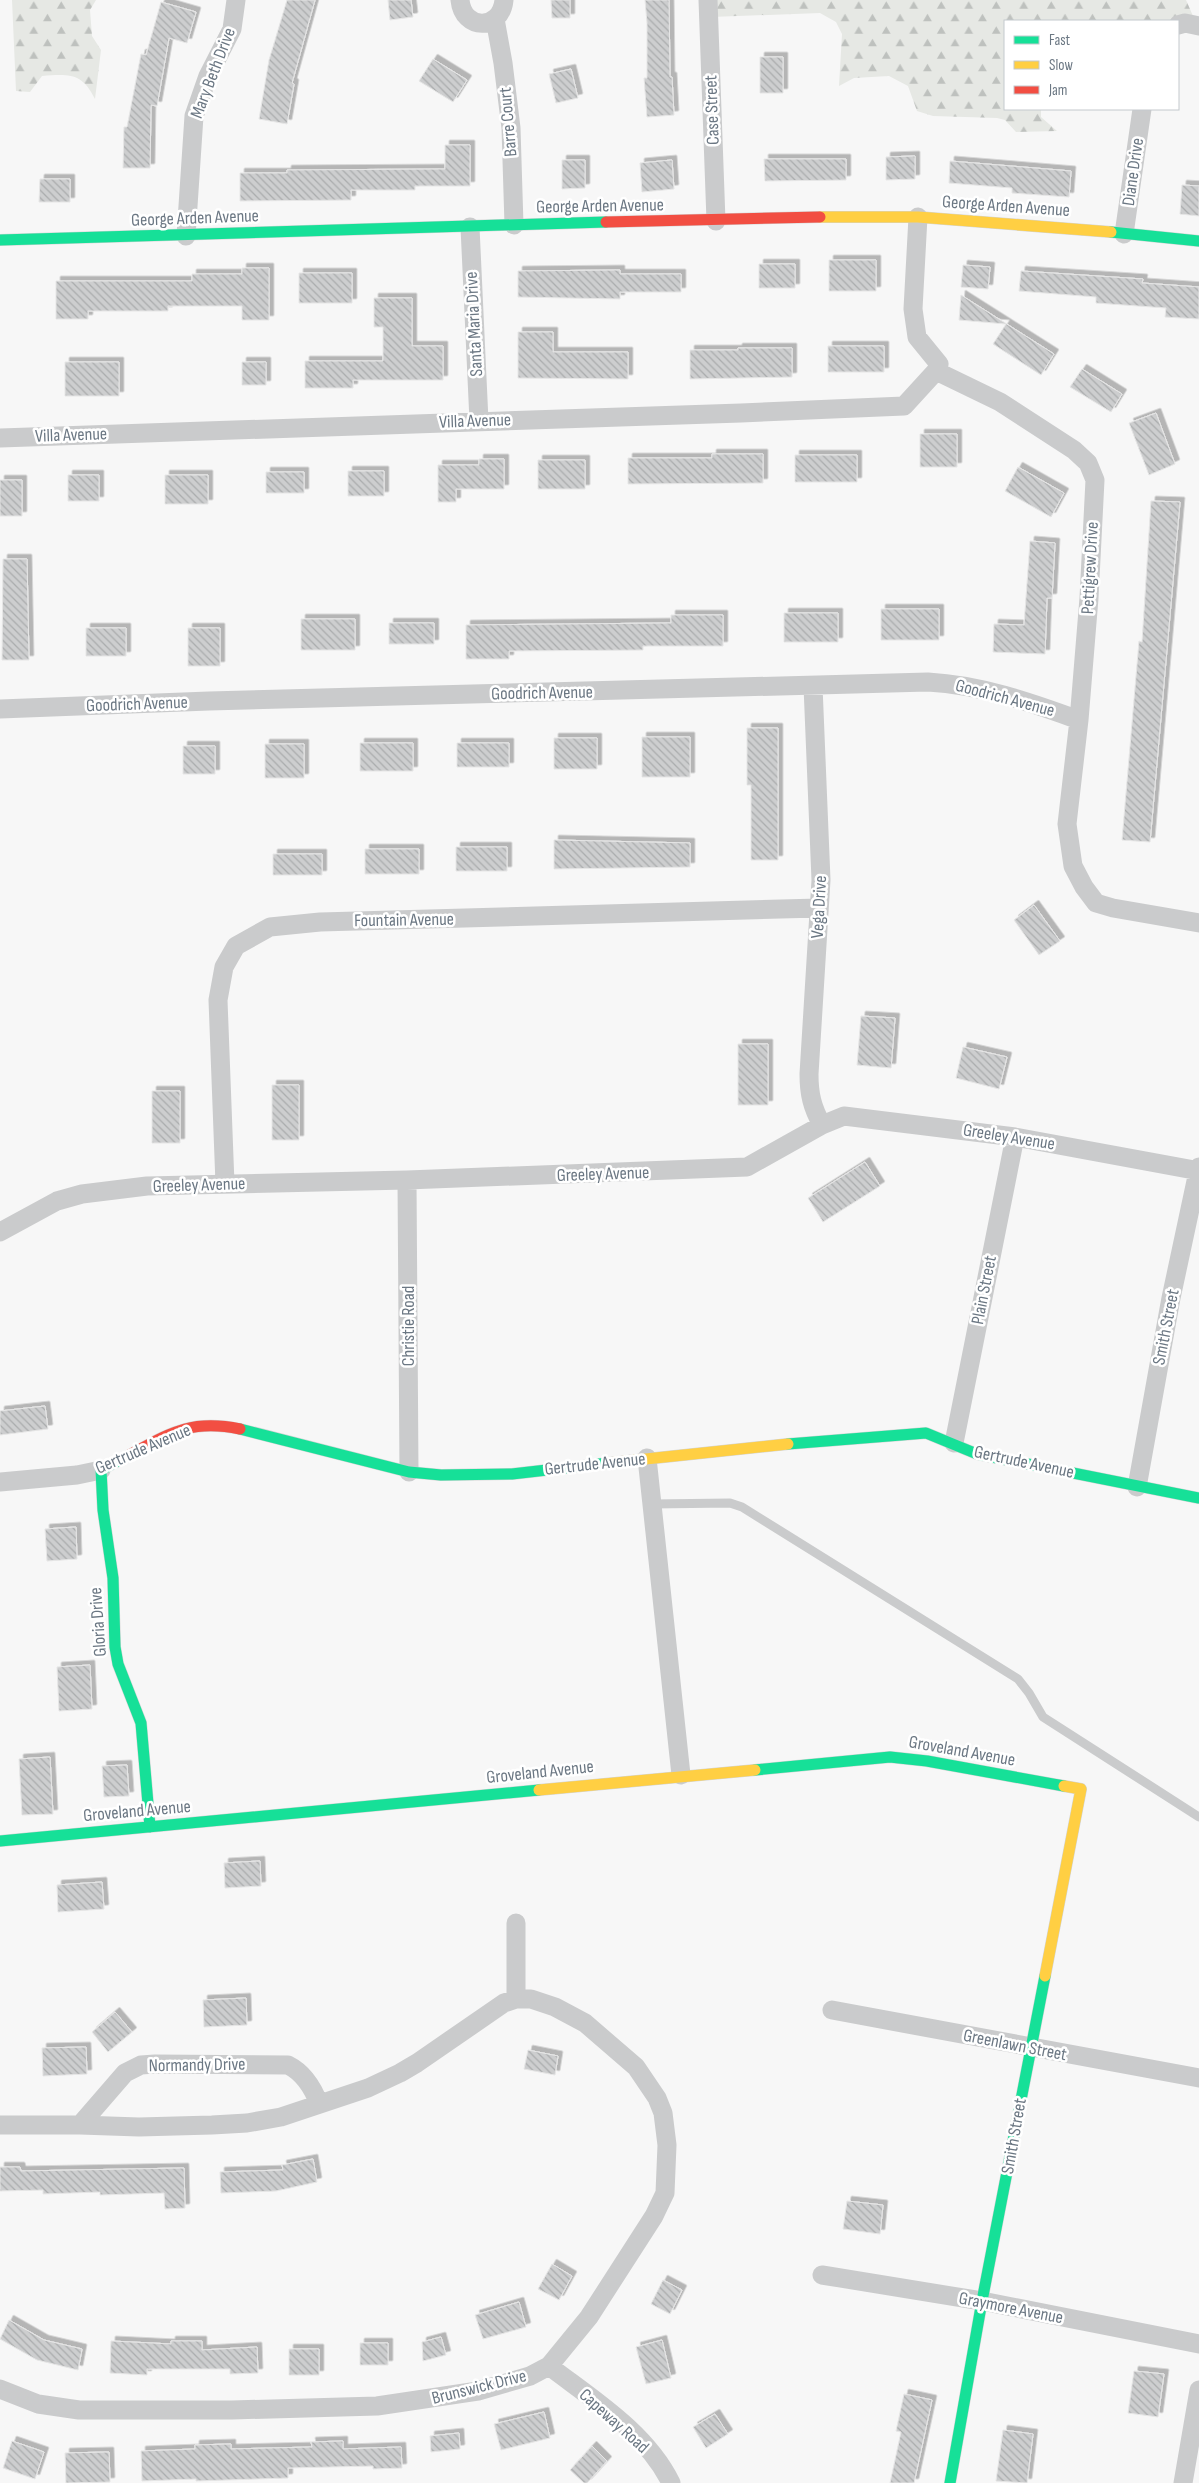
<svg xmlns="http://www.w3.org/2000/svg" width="1199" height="2483" font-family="'Sofia Sans Condensed',sans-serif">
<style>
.forest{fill:url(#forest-firs)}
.building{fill:url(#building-back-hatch);stroke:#e6e6e6;filter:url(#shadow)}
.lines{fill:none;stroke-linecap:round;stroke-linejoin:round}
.fast-casing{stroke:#d3d4d4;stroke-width:12}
.slow-casing{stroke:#d3d4d4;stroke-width:12}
.jam-casing{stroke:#d3d4d4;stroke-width:12}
.lane{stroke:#cacbcc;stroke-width:9}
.street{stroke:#cacbcc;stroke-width:19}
.fast{stroke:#16e098;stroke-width:11}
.slow{stroke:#ffcf43;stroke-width:11}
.jam{stroke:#f24e42;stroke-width:11}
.labels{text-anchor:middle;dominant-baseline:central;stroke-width:5;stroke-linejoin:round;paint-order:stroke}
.street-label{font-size:18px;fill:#6b7783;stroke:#fff}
</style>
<defs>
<pattern id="forest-firs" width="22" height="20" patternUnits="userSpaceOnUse" patternTransform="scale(1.25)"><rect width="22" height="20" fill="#e6e8e4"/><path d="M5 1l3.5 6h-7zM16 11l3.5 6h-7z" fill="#bec1be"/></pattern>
<pattern id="building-back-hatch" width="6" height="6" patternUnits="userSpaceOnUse" patternTransform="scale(1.25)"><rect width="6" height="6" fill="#cdcecf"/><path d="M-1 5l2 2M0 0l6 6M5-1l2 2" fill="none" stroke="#aaacad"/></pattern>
<filter id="shadow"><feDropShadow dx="4.5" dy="-4.5" stdDeviation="0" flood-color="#0004"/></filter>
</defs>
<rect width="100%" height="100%" fill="#f7f7f7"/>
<path class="forest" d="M 12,0 L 96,0 L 90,10 L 92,36 L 101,50 L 95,99 C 82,73 70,74 42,76 L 30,92 L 16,91 Z
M 703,0 L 1186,0 L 1197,25 L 1178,21 L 1005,21 L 1005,109 L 1041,109 L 1041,117 L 1057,131 L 1016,132 L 1005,120 L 997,118 L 933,116 L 917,111 L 908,86 L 889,76 L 854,78 L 839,86 L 842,34 L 836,22 L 820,13 L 711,17 Z"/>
<path class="building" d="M 287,0 L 315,0 L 292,83 L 294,84 L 287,124 L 259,119 L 269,60 Z
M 388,0 L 411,0 L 413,17 L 390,20 Z
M 551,0 L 570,0 L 570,18 L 552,18 Z
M 645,0 L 669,0 L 670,77 L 672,77 L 674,115 L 647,117 L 644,78 L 647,78 L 647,23 Z
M 161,2 L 196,12 L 187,43 L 169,38 L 157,106 L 151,105 L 150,168 L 123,168 L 124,127 L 127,127 L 141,54 L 146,55 Z
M 760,57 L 783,57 L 783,93 L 760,93 Z
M 433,59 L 467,80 L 453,102 L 419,81 Z
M 571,69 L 578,98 L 556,103 L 549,74 Z
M 445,145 L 470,145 L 470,186 L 415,186 L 415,190 L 351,190 L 351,200 L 240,201 L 240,173 L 287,173 L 287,170 L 445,169 Z
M 915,156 L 915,179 L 886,180 L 886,157 Z
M 764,159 L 846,159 L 846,180 L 765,181 Z
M 562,160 L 585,160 L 585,188 L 562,189 Z
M 672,160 L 674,189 L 642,192 L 640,163 Z
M 950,161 L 1071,171 L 1069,197 L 1012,193 L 1012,188 L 949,183 Z
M 40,179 L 70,179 L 70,202 L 39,202 Z
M 1182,185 L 1199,186 L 1199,216 L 1180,214 Z
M 829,260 L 876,260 L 876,291 L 829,291 Z
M 759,264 L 795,264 L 795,288 L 759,288 Z
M 963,265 L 990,267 L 988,289 L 961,287 Z
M 242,268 L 269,268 L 269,320 L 242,320 L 242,306 L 168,306 L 168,311 L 88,311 L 88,319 L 56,319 L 56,281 L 192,281 L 192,274 L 242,274 Z
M 620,270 L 620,274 L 681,274 L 681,292 L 620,292 L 620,299 L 518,297 L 518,271 Z
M 1021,271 L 1143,279 L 1142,283 L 1199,287 L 1199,319 L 1165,317 L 1166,308 L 1096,303 L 1096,297 L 1019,291 Z
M 299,273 L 352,273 L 352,303 L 299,303 Z
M 961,295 L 1054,354 L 1041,375 L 993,344 L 1006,324 L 959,320 Z
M 374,298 L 412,298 L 412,346 L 443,346 L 443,380 L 353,380 L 353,388 L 305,388 L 305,361 L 383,361 L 383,327 L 374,327 Z
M 518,332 L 553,332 L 553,352 L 628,352 L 628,379 L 518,378 Z
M 828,346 L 884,346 L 884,372 L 828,372 Z
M 738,348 L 792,348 L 792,377 L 690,379 L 690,350 L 738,350 Z
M 65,362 L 119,362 L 119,396 L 65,396 Z
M 242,362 L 266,362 L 266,385 L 242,385 Z
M 1082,369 L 1122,394 L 1111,412 L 1070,387 Z
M 1156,413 L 1175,464 L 1149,475 L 1129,423 Z
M 920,434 L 957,434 L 957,467 L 920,467 Z
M 712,454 L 763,454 L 763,483 L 628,484 L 628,458 L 712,458 Z
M 795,455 L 857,455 L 857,482 L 795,482 Z
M 479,459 L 504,459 L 504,489 L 456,489 L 456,502 L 438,502 L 438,465 L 479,465 Z
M 538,460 L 585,460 L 585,489 L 538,489 Z
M 1018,467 L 1064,493 L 1051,517 L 1005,491 Z
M 348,471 L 384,471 L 384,496 L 348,496 Z
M 266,472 L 304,472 L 304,493 L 266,493 Z
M 68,475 L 99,475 L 99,501 L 68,501 Z
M 165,475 L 208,475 L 208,504 L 165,504 Z
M 0,480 L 22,480 L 22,516 L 0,516 Z
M 1151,501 L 1180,502 L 1150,842 L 1122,840 L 1139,641 L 1142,642 Z
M 1030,541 L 1055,543 L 1052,598 L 1047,598 L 1045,654 L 993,652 L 994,624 L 1024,625 Z
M 3,559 L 27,559 L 29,660 L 2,660 Z
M 881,609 L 939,609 L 939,640 L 881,640 Z
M 784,613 L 838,613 L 838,642 L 784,642 Z
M 671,615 L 723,615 L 723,646 L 643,646 L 643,650 L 509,651 L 509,659 L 466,659 L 466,625 L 671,623 Z
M 301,619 L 355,619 L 355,650 L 301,650 Z
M 389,623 L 434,623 L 434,644 L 389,644 Z
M 86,628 L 126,628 L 126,656 L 86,656 Z
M 188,628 L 220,628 L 220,666 L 188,666 Z
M 747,728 L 778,728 L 778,860 L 751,860 L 751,785 L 747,785 Z
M 642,737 L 690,737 L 690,777 L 642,777 Z
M 554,738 L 597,738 L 597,769 L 554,769 Z
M 360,743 L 413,743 L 413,771 L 360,771 Z
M 457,743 L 509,743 L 509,767 L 457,767 Z
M 265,744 L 304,744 L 304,778 L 265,778 Z
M 183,746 L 215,746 L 215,774 L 183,774 Z
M 554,840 L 690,843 L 690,867 L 554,869 Z
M 456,847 L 507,847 L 507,871 L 456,871 Z
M 365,849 L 419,849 L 419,874 L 365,874 Z
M 273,854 L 322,854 L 322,875 L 273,875 Z
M 1034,905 L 1060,941 L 1039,955 L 1014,920 Z
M 861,1016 L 895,1018 L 891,1068 L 857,1065 Z
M 738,1044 L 768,1044 L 768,1105 L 738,1105 Z
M 963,1047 L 1007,1057 L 999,1089 L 956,1078 Z
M 272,1085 L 299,1085 L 299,1140 L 272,1140 Z
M 152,1091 L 180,1091 L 180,1143 L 152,1143 Z
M 865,1162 L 880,1186 L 823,1222 L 808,1198 Z
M 45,1406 L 48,1429 L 0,1435 L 0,1411 Z
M 76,1527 L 77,1559 L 47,1561 L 45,1529 Z
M 90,1665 L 92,1709 L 59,1711 L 57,1667 Z
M 50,1757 L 53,1814 L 22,1815 L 19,1759 Z
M 127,1765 L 129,1796 L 104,1797 L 102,1766 Z
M 260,1861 L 261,1886 L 225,1888 L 224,1863 Z
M 102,1882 L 104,1909 L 58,1912 L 57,1885 Z
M 246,1998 L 247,2025 L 204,2027 L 203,2000 Z
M 115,2012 L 132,2032 L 108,2052 L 92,2032 Z
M 86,2047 L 87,2074 L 43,2076 L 42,2048 Z
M 528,2050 L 558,2056 L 555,2075 L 524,2069 Z
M 313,2159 L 317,2182 L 276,2191 L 221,2193 L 220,2172 L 283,2170 L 282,2165 Z
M 0,2167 L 20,2167 L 21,2171 L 184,2168 L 185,2208 L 165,2209 L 164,2193 L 100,2195 L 100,2192 L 43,2194 L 43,2190 L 0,2191 Z
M 847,2201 L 883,2205 L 880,2234 L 843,2229 Z
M 552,2264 L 572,2276 L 559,2300 L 538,2289 Z
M 663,2280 L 682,2290 L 670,2314 L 651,2304 Z
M 519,2302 L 526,2327 L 483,2339 L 475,2315 Z
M 9,2320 L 44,2340 L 82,2349 L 78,2370 L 37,2360 L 0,2339 Z
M 441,2337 L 446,2355 L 423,2361 L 422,2342 Z
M 662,2340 L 671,2378 L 646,2384 L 636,2347 Z
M 111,2341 L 171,2344 L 171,2341 L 202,2341 L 202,2350 L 257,2347 L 258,2373 L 230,2374 L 230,2369 L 147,2369 L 147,2375 L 110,2373 Z
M 360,2343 L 388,2343 L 388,2365 L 360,2365 Z
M 289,2349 L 319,2349 L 319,2375 L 289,2375 Z
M 1134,2371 L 1164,2374 L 1158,2417 L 1128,2413 Z
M 904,2394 L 932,2400 L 914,2483 L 890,2483 L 901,2432 L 896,2431 Z
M 544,2412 L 550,2438 L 501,2450 L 494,2424 Z
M 715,2414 L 728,2434 L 706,2448 L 693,2427 Z
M 1003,2430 L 1033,2434 L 1027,2483 L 996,2481 Z
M 459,2433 L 460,2449 L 431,2452 L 430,2436 Z
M 12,2441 L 44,2452 L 35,2479 L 3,2468 Z
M 343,2441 L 343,2449 L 401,2447 L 402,2468 L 373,2469 L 373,2466 L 288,2468 L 288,2478 L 196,2481 L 196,2479 L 142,2481 L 141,2451 L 195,2449 L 195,2445 L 231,2444 L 231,2449 L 312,2447 L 311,2442 Z
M 592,2446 L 607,2461 L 587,2483 L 584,2483 L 570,2470 Z
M 109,2452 L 110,2482 L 66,2483 L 65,2453 Z"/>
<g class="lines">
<g class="fast-casing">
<path id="fast" d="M 1111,232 L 1199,241
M 0,240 L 606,222
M 240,1429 L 409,1472 L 441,1475 L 512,1474 L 608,1463
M 788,1444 L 926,1433 L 977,1454 L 1199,1498
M 122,1459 L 101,1470 L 103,1510 L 113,1578 L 115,1647 L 118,1664 L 141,1723 L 150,1827
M 755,1770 L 890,1757 L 927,1761 L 1064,1786
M 0,1841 L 539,1790
M 950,2483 L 982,2301 L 1045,1976"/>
</g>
<g class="slow-casing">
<path id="slow" d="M 820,217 L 918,217 L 1111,232
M 608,1463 L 788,1444
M 539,1790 L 755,1770
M 1045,1976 L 1081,1789 L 1064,1786"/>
</g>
<g class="jam-casing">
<path id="jam" d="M 606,222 L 820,217
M 122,1459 C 166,1436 187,1418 240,1429"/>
</g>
<path class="lane" d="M 652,1504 L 730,1503 L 742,1507 L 1018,1679 L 1029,1693 L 1043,1717 L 1199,1817"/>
<path class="street" d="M 460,0 C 463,31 501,31 504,0
M 708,0 L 716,221
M 495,19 L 503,63 L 511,128 L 514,225
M 1178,25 L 1185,23 L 1199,26
M 470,227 L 479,421
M 1124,234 L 1142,109
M 186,236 L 194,116 L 208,76 L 232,29 L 236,0
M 936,371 L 1000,402 L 1074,450 L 1088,463 L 1095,480 L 1089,598 L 1079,720 L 1067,824 L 1073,866 L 1084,887 L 1096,903 L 1113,908 L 1199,923
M 0,438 L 741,413 L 904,406 L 936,371 L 939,364 L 917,337 L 913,309 L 918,217
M 813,686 L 821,880 L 809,1074 C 809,1094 812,1107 822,1125
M 0,709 L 209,701 L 928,682 C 981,685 1030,702 1079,720
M 407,1180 L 409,1472
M 225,1184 L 218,1000 L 224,967 L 236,946 L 270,927 L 320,922 L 819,908
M 0,1232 L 57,1201 L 82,1194 L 147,1186 L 407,1180 L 747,1167 L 822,1125 L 844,1116 L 1015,1137 L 1199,1171
M 954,1443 L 1015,1137
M 647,1458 L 681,1775
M 0,1482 L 77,1475 L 101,1470
M 1137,1487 L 1171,1298 L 1199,1167
M 516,1923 L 516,1999
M 832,2010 L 1199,2078
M 0,2125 L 80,2125 L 125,2073 L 141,2065 L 155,2064 L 288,2065 C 304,2073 313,2088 319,2104
M 822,2275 L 982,2301 L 1199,2344
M 549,2366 C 592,2399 646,2432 671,2483
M 0,2389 L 38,2404 L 79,2410 L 232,2410 L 377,2406 L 478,2391 L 530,2376 L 549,2366 L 589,2317 L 654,2216 L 665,2193 L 667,2145 L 663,2113 L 657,2098 L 636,2067 L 585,2023 L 555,2007 L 531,1999 L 516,1999 L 504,2003 L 417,2063 L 400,2073 L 368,2088 L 281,2117 L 247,2123 L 212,2125 L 139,2127 L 80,2125
M 1183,2483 L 1199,2390"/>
<use href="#fast" class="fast"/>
<use href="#slow" class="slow"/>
<use href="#jam" class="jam"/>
</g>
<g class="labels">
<g class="street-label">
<text transform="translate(213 73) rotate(-69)">Mary Beth Drive</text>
<text transform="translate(712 110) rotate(-92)">Case Street</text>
<text transform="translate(508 122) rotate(-95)">Barre Court</text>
<text transform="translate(1133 172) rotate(-82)">Diane Drive</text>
<text transform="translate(600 206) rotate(-1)">George Arden Avenue</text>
<text transform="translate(1006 206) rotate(4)">George Arden Avenue</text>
<text transform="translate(195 218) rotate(-2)">George Arden Avenue</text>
<text transform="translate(474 324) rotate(-93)">Santa Maria Drive</text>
<text transform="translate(475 421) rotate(-2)">Villa Avenue</text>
<text transform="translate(71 435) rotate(-2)">Villa Avenue</text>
<text transform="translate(1090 568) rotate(-87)">Pettigrew Drive</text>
<text transform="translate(542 693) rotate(-1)">Goodrich Avenue</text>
<text transform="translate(1005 698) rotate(15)">Goodrich Avenue</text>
<text transform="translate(137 704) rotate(-2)">Goodrich Avenue</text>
<text transform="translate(819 907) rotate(-87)">Vega Drive</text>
<text transform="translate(404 920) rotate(-1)">Fountain Avenue</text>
<text transform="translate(1009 1137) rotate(9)">Greeley Avenue</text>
<text transform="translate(603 1174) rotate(-2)">Greeley Avenue</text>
<text transform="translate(199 1185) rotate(-2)">Greeley Avenue</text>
<text transform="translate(984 1290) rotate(-79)">Plain Street</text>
<text transform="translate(408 1326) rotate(-90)">Christie Road</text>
<text transform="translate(1166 1327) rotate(-79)">Smith Street</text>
<text transform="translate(143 1449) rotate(-23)">Gertrude Avenue</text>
<text transform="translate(1024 1462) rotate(12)">Gertrude Avenue</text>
<text transform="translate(595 1464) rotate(-6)">Gertrude Avenue</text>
<text transform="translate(98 1622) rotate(-94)">Gloria Drive</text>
<text transform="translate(962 1751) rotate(10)">Groveland Avenue</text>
<text transform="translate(540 1772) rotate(-6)">Groveland Avenue</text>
<text transform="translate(137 1811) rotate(-5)">Groveland Avenue</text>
<text transform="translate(1015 2045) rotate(11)">Greenlawn Street</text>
<text transform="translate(197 2065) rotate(-1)">Normandy Drive</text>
<text transform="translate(1014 2136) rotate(-80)">Smith Street</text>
<text transform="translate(1011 2308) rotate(11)">Graymore Avenue</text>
<text transform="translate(479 2387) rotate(-14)">Brunswick Drive</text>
<text transform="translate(614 2421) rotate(42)">Capeway Road</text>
</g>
</g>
<rect x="1004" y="20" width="175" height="90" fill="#ffffff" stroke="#c4c9cd"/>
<rect x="1014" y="36" width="25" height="8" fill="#16e098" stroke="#c4c9cd"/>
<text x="1049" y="45" font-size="15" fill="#6b7783">Fast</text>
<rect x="1014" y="61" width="25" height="8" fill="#ffcf43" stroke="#c4c9cd"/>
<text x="1049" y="70" font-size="15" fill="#6b7783">Slow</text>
<rect x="1014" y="86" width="25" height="8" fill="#f24e42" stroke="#c4c9cd"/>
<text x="1049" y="95" font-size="15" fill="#6b7783">Jam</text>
</svg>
